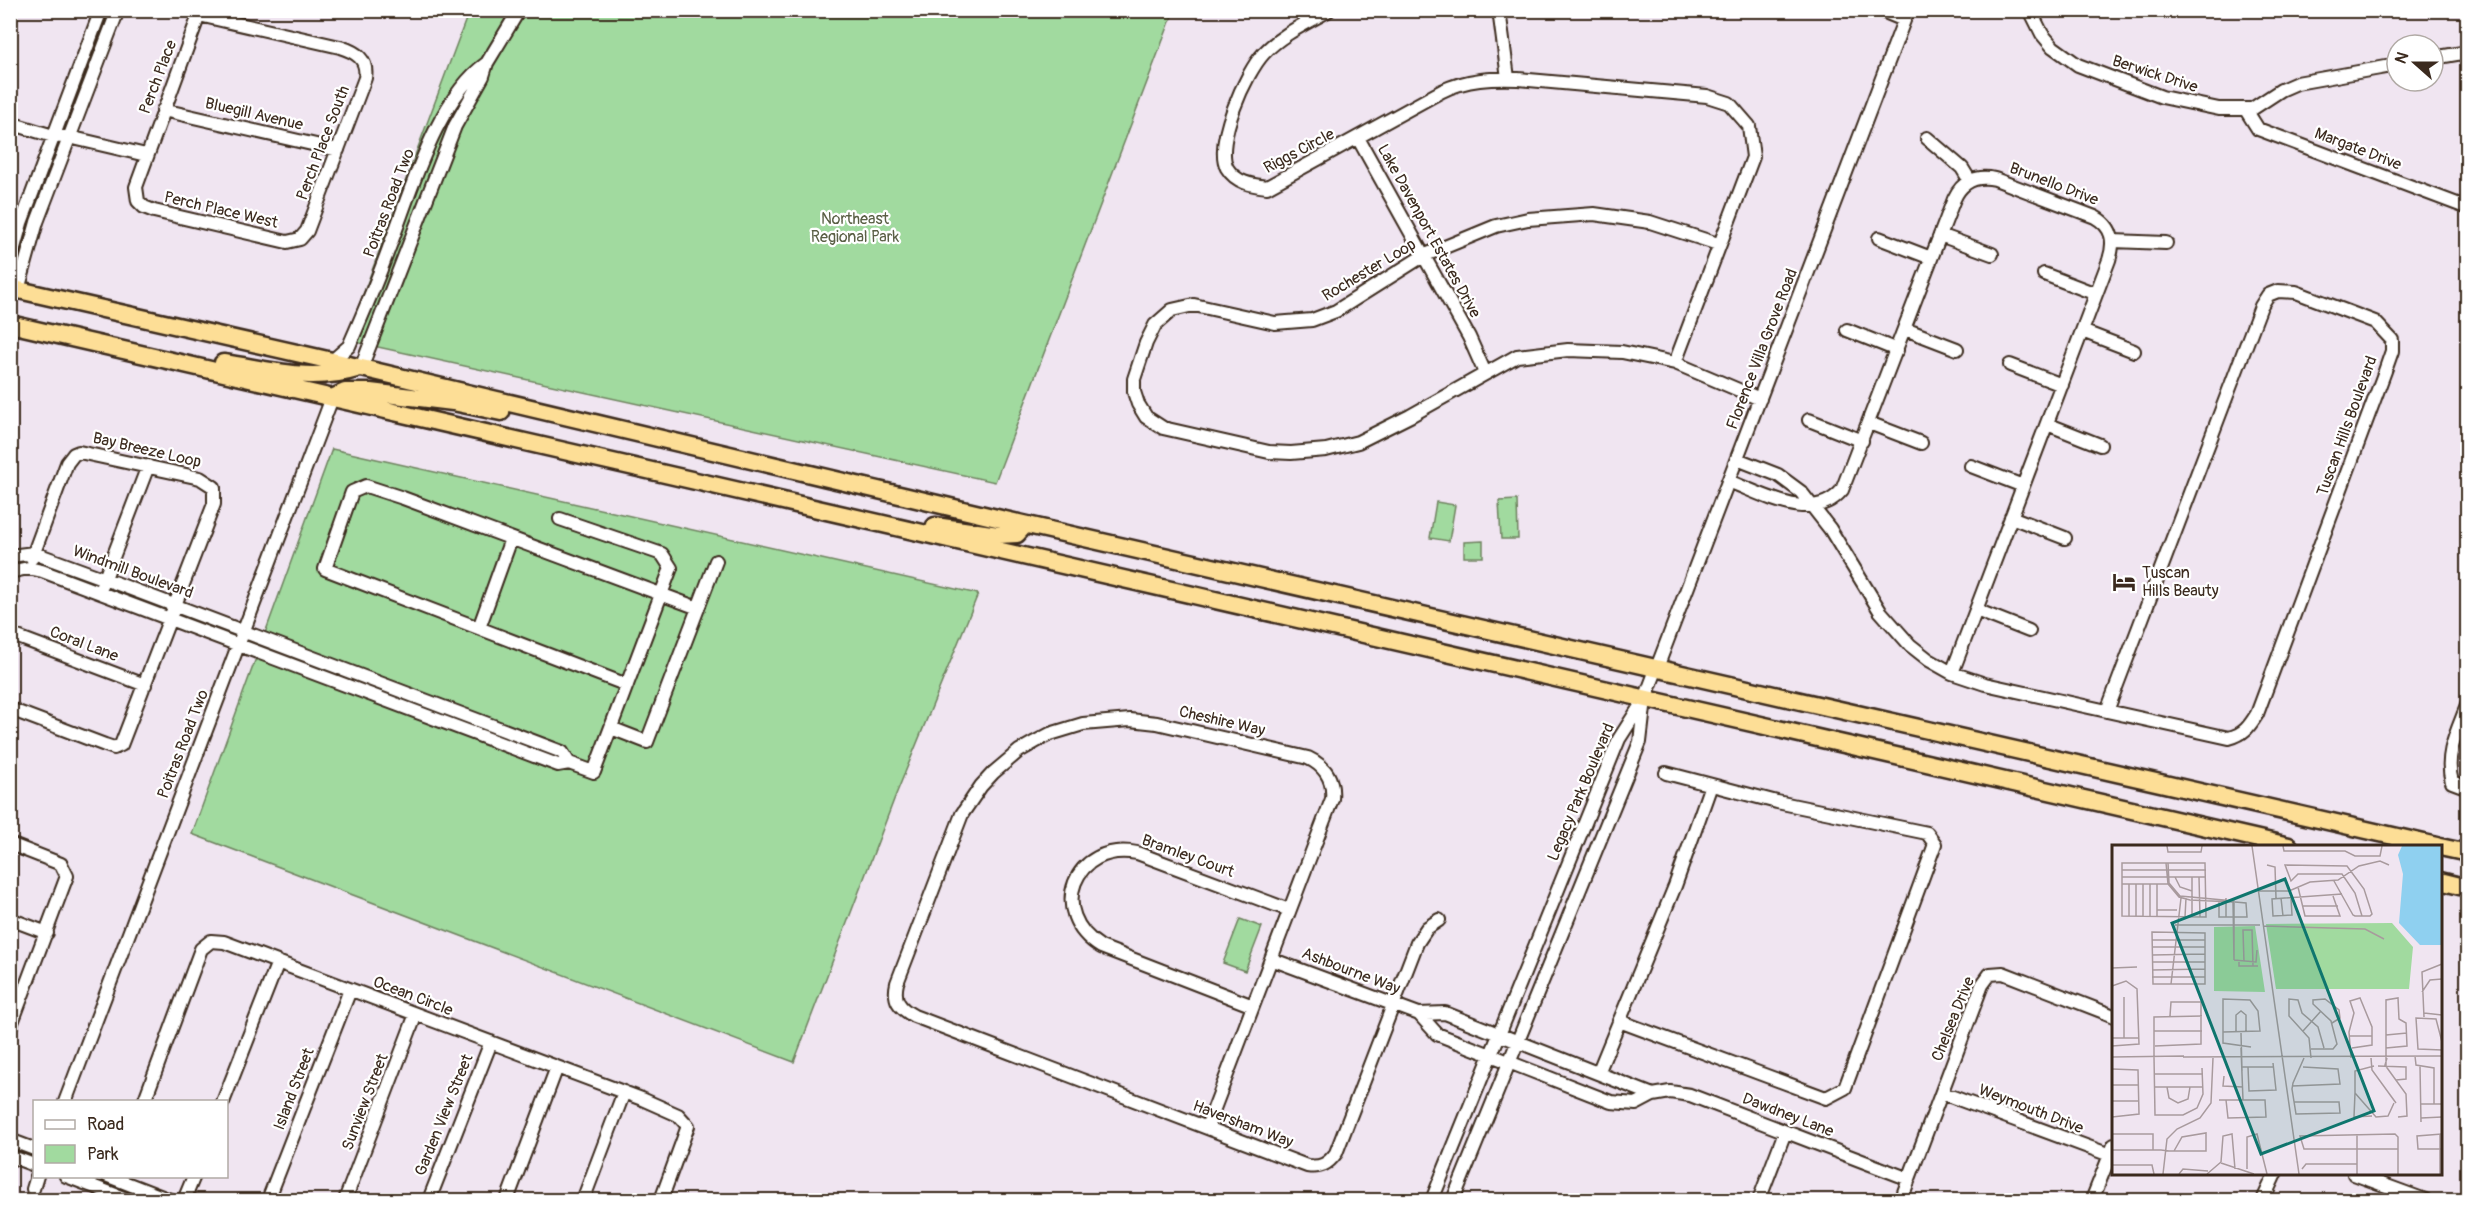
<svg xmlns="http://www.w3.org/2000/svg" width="2478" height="1211" font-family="Pangolin,sans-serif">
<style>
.green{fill:#a1da9f;stroke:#6e825e;stroke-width:1.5}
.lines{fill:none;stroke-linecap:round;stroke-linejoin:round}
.minor-casing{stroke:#3b2a1e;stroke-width:16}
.highway-casing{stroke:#3b2a1e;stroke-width:21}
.minor{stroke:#fff;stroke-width:12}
.highway{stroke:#fdde96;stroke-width:16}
.labels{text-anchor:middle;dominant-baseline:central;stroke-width:4.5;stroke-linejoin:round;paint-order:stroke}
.street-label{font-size:16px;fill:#3b2a1e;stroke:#fff}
.park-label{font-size:16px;fill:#5a5f45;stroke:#fff}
.poi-label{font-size:16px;fill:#3b2a1e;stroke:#fff;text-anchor:start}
.inset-road{fill:none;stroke:#a89a9d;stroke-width:1.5}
.view{fill:#0f766e;fill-opacity:0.15;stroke:#0f766e;stroke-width:3}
.inset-edge{fill:none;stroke:#3b2a1e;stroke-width:3}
</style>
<rect width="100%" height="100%" fill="#f0e5f1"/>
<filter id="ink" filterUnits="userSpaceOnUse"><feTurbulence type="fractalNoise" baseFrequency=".0167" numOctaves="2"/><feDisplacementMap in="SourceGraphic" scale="12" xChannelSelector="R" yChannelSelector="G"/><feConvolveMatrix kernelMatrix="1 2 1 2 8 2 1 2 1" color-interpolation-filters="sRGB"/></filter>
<g filter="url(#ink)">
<path class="green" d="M 469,11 L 1174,11 L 995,482 L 346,340 Z
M 332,449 L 978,594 L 895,797 L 794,1062 L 192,834 Z
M 1517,500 L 1518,539 L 1501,539 L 1499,501 Z
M 1436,502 L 1455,505 L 1449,541 L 1430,538 Z
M 1483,541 L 1483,557 L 1464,557 L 1464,542 Z
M 1240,919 L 1262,927 L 1245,971 L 1223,963 Z"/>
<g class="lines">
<g class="minor-casing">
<path id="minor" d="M 1329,10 C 1307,23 1282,34 1264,53 C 1246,72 1214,143 1227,168 C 1236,183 1252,185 1267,187 L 1442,91 C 1467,79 1491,78 1518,79 L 1707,96 L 1729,103 L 1749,126 L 1753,157 L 1675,363
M 1499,10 L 1508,78
M 1880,10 L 1904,20
M 2030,10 L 2042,34 L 2053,47 L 2078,65 L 2162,97 L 2219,109 L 2252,109 L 2281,90 L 2297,83 L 2397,65
M 199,15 L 340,47 C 356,52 368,59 365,78 L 307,231 L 300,239 L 287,242 L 154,211 L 144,207 L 138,201 L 136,187 L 199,15 L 201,10
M 2433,58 L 2468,52
M 163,110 L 338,150
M 2246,110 L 2258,129 L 2468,208
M 10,123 L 53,136 L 69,137 L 146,155
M 1358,138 L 1469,337 L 1485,373
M 1927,138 L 1962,168 L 1970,181
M 1940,235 L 1992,254
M 1879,238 L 1931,258
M 2113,241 L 2166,243
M 1718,244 L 1650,222 L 1594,214 L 1528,219 L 1496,226 L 1423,256 L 1336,311 L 1312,320 L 1275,323 L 1194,305 L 1172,310 L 1155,325 L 1146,343 L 1134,379 L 1134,392 L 1138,404 L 1146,417 L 1163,428 L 1269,452 L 1291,453 L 1326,450 L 1358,442 L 1410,416 L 1517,356 L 1568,350 L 1622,352 L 1675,363 L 1760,399
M 10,262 L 21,223 L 101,10
M 2044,274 L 2096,294
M 18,290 L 37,222 L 118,10
M 1905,329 L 1957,349
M 1847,330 L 1897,350
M 2082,331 L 2134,351
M 332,361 L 349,346 C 363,314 377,281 389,248 C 411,192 436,99 487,63
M 2010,365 L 2062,385
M 361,368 L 455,126 L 483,76 L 487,63 L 519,10
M 1809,420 L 1862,441
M 1869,423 L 1921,443
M 2047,424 L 2100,445
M 1737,459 L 1778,475 L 1801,492 L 1830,529 L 1880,611 L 1910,645 L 1929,660 L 1952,673 L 1985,684 L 2229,738 C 2244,734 2249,727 2257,714 L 2385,371 L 2392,351 L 2392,340 L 2375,322 L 2296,292 L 2278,291 L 2268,295 L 2261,306 L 2107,711
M 1971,466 L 2023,486
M 1728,481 C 1763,494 1813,525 1842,490 L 1954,199 C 1962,181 1977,175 1995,179 L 2095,217 C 2113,227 2115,242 2109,260 L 1952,673
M 2011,517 L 2065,538
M 560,519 L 662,554 L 671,568 L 594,772 L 569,763
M 10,556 L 34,553 L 105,579 L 562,752 L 569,763 L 558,765 L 42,571 L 28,568 L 10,572
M 102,586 L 148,466
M 1976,610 L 2029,631
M 479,628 L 511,539
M 10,634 L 145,685
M 627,685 L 325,569 L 352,492 L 366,486 L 403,498 L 698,608
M 2468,703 C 2458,730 2444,754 2452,782 L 2468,788
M 10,709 L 105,745 L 114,748 L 121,745 L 214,504 L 214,487 L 200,478 L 79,452 L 74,454 L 67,463 L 32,558
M 611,728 L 647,742 L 716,561
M 10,844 L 61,864 L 67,876 L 10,1028
M 10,919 L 47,933
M 1271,959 L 1419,1014 L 1445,1013 L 1653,1095
M 1253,1006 L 1101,947 C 1046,913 1074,841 1137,853 L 1289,910
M 1419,1014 L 1437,1034 L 1611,1102 L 1636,1104 L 1653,1095 L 1670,1092 L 1690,1095 L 1909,1179
M 1619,1021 L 1826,1098 L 1845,1088 L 1935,844 L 1927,833 L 1777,802 L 1666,773
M 1598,1073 L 1675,886 L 1711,785
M 1942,1093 L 2110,1155
M 65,1102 L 332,398
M 144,1102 L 201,949 L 211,941 L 224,942 L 642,1099 L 678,1115 L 688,1126 L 661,1200
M 223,1102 L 278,962
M 1207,1127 L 1332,799 C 1334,779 1325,766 1308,758 L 1157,723 L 1130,720 L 1083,724 L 1050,734 L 1035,742 L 1019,751 L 993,773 L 981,786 L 962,814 L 897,983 C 893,1000 899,1008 914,1016 L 1307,1166 C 1321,1168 1328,1164 1336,1153 L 1417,943 L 1427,928 L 1439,920
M 10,1140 L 34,1149
M 10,1156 L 34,1165
M 2354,1174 L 2425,1200
M 66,1176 L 129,1200
M 108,1176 L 170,1200
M 33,1189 L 37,1176
M 184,1200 L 194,1176
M 268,1200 L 350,990
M 345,1200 L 416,1014
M 429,1200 L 491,1042
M 507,1200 L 557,1067
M 583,1200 L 624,1092
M 1432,1200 L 1619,739 L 1644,700
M 1453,1200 L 1640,742 L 1645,699 L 1908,10
M 1759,1200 L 1785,1132
M 1901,1200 L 1982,985 L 1990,974 L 2003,973 L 2114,1016
M 2092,1200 L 2114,1145
M 2263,1200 L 2275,1174"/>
</g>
<g class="highway-casing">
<path id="highway" d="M 10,288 L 332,361 L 1001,519 L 2437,846
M 10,324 L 2289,846
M 223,363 C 272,370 311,383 360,368
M 332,398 L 345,392 L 370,392 L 453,402 L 501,412
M 935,526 L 998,535 L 1017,534 L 1025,525
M 2440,847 L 2468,853
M 2440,881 L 2468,888"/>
</g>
<use href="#minor" class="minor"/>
<use href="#highway" class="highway"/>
</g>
</g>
<defs>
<g id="hotel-bare" transform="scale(1.8)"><path d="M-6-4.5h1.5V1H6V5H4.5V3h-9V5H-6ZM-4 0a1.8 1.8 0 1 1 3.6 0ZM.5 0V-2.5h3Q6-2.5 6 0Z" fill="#3b2a1e" stroke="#fff" stroke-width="2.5" paint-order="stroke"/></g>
</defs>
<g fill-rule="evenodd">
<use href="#hotel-bare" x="2124" y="582"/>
</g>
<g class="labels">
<g class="street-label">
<text transform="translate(2155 74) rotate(18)">Berwick Drive</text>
<text transform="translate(158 77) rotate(-69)">Perch Place</text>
<text transform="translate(254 114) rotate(13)">Bluegill Avenue</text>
<text transform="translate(323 143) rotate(-69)">Perch Place South</text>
<text transform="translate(2358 149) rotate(21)">Margate Drive</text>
<text transform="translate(1299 151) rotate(-28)">Riggs Circle</text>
<text transform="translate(2054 184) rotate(21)">Brunello Drive</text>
<text transform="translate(389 203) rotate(-69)">Poitras Road Two</text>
<text transform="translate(221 210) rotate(13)">Perch Place West</text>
<text transform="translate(1429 231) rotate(61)">Lake Davenport Estates Drive</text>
<text transform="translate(1369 270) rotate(-31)">Rochester Loop</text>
<text transform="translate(1762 349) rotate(-69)">Florence Villa Grove Road</text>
<text transform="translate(2347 426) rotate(-70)">Tuscan Hills Boulevard</text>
<text transform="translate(147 450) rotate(13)">Bay Breeze Loop</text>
<text transform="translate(133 572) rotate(20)">Windmill Boulevard</text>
<text transform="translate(84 644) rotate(21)">Coral Lane</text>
<text transform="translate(1222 721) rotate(13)">Cheshire Way</text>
<text transform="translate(183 744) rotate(-69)">Poitras Road Two</text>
<text transform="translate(1581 792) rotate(-67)">Legacy Park Boulevard</text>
<text transform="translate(1188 856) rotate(20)">Bramley Court</text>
<text transform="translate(1351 971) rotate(21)">Ashbourne Way</text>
<text transform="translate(413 996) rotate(21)">Ocean Circle</text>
<text transform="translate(1953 1019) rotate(-68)">Chelsea Drive</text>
<text transform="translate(294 1089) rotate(-69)">Island Street</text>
<text transform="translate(365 1102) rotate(-69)">Sunview Street</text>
<text transform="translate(2031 1109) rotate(21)">Weymouth Drive</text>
<text transform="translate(444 1115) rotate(-68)">Garden View Street</text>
<text transform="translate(1788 1115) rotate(21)">Dawdney Lane</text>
<text transform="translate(1243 1124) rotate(21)">Haversham Way</text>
</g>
<g class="park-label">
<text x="855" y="219">Northeast<tspan x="855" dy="18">Regional Park</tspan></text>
</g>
<g class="poi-label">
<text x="2142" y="573">Tuscan<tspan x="2142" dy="18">Hills Beauty</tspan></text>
</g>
</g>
<g transform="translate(2112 845)">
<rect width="330" height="330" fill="#f0e5f1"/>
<path d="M 280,78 L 301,102 L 297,144 L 164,144 L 154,79 ZM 143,81 L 153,147 L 102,146 L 102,82 Z" fill="#a1da9f"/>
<path d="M 290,1 L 330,1 L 330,100 L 308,100 L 287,78 L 291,29 L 286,10 Z" fill="#8fd0f0"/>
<path class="inset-road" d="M 55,1 L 56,7 L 89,7 L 90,1M 140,1 L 187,329M 171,1 L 172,6 L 233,6 L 243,11 L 268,11 L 270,1M 54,18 L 56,39 L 67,52 L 78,55 L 121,57 L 122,115 L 122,56 L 68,51 L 57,38 L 56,18M 93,18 L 94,72 L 10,71 L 10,18 ZM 155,20 L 163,22 L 164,53M 10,25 L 94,25M 10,32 L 94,32M 63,32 L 68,42 L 80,46M 80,32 L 80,72M 87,32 L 88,72M 222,36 L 241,70 L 243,71 L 258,71 L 260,69 L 252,44 L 235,21 L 173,20 L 179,36 L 186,29 L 230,29 L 243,48 L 250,71M 10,39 L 56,39M 17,39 L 17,72M 24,39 L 24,72M 31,39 L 31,72M 38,39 L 38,72M 45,39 L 45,72M 186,42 L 193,71 L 228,71 L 221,51M 147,46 L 177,46 L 198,37 L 226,35 L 247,21 L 268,16 L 277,20M 114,53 L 114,72M 169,53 L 171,71M 179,53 L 180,70 L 161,71 L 160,54 L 230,49M 107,54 L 107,72 L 135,72 L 134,58 L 123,57M 190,61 L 226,61M 45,65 L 65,65M 73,72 L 74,53M 63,80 L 148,80M 152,81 L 253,84 L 272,94M 40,87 L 93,88 L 93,139 L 41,139 ZM 40,95 L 93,95M 40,102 L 93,102M 40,110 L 93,109M 122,115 L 144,117 L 145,105M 40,117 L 93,117M 127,117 L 127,121 L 146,121M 132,117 L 131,85 L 140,85 L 141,121M 0,123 L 25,122M 40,125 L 93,124M 40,132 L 93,132M 59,139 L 69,53M 0,141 L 14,136 L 25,144 L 27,199 L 0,201M 310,147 L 318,135 L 330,134M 12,152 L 12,193M 312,168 L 330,170M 312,172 L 310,127 L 330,119M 42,186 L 90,186M 191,186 L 209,166M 111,187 L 148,186 L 146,166 L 138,155 L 111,154 L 111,198 L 139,202M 124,187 L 124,170 L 129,166 L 134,170 L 134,187M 129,188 L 130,226M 274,190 L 295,188M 237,191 L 260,191M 0,193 L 27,193M 330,197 L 324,174 L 304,173 L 306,204 L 330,205M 43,201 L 89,199 L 89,157 L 59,157 L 58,171M 129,203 L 131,255M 199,204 L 221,204 L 225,199 L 219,176 L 201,159 L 201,155 L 213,154 L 227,165 L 228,173 L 220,178M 303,211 L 304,220 L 322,223 L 322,259M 0,212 L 72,211M 42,212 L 43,270 L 71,270 L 85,263 L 91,249 L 90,223M 42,212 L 42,172 L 90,171M 71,212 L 330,211M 199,213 L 197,193 L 177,171 L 177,154 L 186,155 L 190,168 L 206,182 L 212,203M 239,213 L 237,187 L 242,168 L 238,156 L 248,153 L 260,182 L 260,200 L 240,203M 259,213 L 260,225 L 284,258M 275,213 L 273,220 L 294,249 L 295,271 L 286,272M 262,221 L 243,226 L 243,248 L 264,272 L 276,271 L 282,258M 266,221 L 294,222 L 294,234 L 284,235M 274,221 L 274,155 L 286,153 L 287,174 L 294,178 L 295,201 L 274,203M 308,221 L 309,277M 130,222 L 161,222M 136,222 L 137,246 L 164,245 L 161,218M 0,224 L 26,225 L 27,269 L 0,272M 42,229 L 91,229M 112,231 L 111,241 L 131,242M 0,240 L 27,240M 180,241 L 228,239 L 226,224 L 191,222M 42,242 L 91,242M 55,242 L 57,253 L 66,258 L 76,254 L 78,242M 243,248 L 242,272 L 260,271M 107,255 L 114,255 L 116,273 L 154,272 L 153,255 L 114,255M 0,256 L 27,256M 182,257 L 227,257 L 228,268 L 184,269 L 180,244 L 181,238 L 192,213M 309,259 L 330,259M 309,273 L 330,272M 0,289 L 41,289 L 41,305M 330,289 L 305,291 L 306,304 L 330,304M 286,304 L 192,304 L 188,291 L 283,289 L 286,292 L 286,329M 0,305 L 49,305 L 57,306 L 94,306 L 94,288 L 70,292 L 62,306M 109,317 L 111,291 L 120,289 L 123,324M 109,318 L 142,329M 0,320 L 40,320 L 42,329M 135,324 L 135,292 L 145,289 L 155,329M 190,324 L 194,319 L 245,319M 51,329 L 55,294 L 65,284 L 88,273 L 99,258 L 101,213M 67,329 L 71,324 L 96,326M 95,329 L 109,317M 245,329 L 245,289M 328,329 L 328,289"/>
<path class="view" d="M 173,34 L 262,266 L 149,309 L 60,78 Z"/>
<rect width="330" height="330" class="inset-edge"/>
</g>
<rect width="2478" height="1211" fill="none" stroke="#fff" stroke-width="36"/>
<rect x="18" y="18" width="2442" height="1175" fill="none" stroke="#3b2a1e" stroke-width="2" filter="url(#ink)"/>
<rect x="33" y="1100" width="195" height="78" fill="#ffffff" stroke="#b1aaa5" stroke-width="1.5"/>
<rect x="45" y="1120" width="30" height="9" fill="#ffffff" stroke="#b1aaa5" stroke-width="1.5"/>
<text x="87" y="1130" font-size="18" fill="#3b2a1e">Road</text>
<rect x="45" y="1145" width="30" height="18" fill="#a1da9f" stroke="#b1aaa5" stroke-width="1.5"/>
<text x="87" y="1160" font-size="18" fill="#3b2a1e">Park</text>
<g transform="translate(2415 63) rotate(291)"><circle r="28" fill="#ffffff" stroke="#b1aaa5" stroke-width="1.5"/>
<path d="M0-4.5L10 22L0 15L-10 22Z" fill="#3b2a1e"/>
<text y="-9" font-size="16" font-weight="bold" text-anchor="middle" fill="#3b2a1e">N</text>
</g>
</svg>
